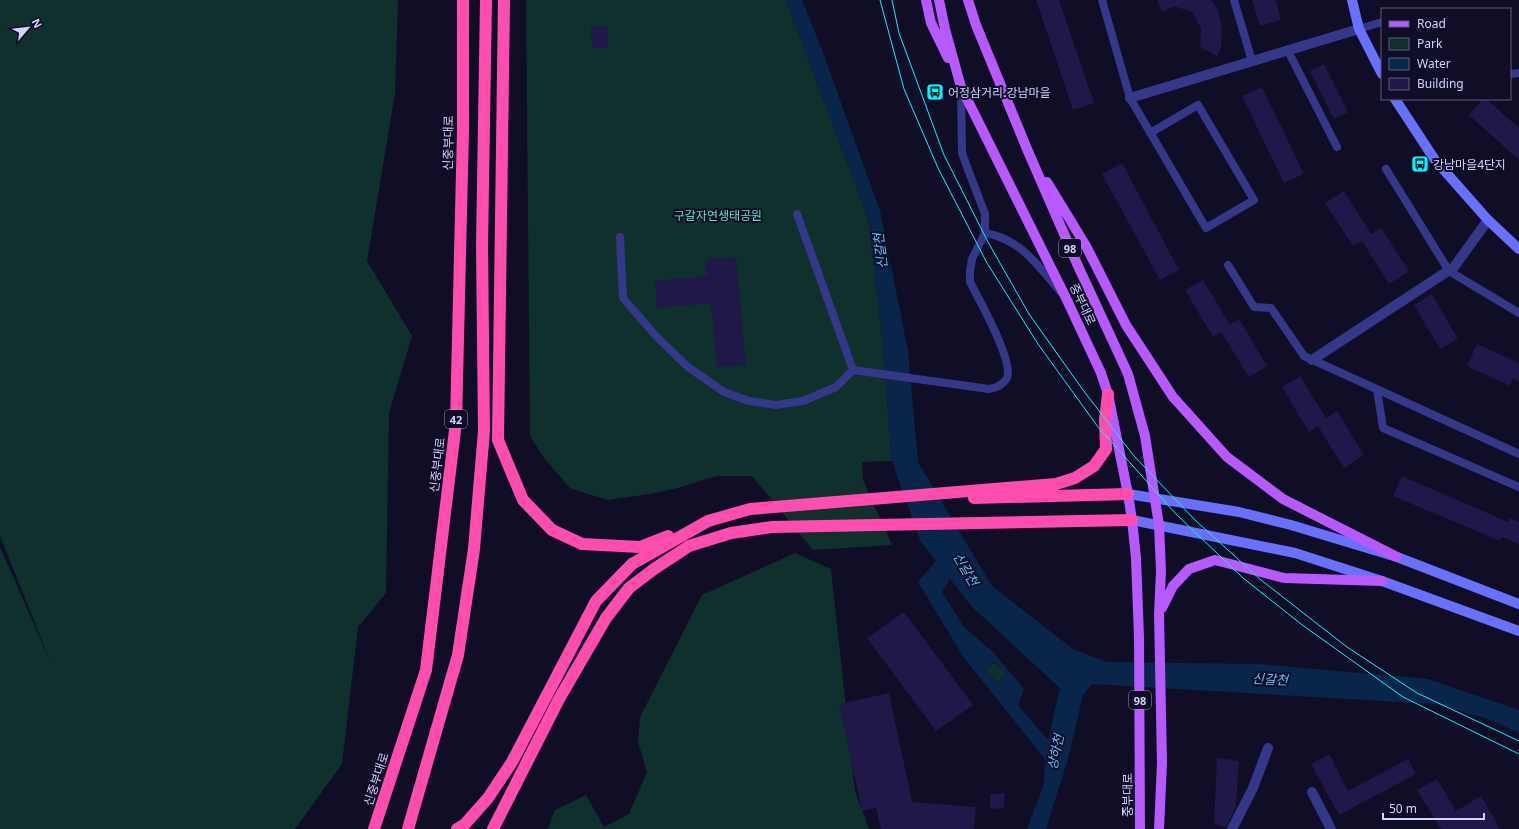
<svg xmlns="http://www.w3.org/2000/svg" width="1519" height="829" font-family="'Noto Sans','Noto Sans KR',sans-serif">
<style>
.green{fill:#10302d}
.water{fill:#09254a;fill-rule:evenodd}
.building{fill:#1f1848}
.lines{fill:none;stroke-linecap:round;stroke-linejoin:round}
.lane{stroke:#353888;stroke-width:8}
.street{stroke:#353888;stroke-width:10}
.secondary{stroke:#6970ff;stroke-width:10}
.primary{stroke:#b659ff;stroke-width:10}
.highway{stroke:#ff4daf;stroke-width:12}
.tram{stroke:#00f6fd;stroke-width:1}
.labels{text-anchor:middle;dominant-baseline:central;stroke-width:4;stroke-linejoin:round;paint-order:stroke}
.shield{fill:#100d26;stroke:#9997be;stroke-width:1}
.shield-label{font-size:11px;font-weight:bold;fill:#d4d2ff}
.poi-label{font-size:12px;fill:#d4d2ff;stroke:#100d26;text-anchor:start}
.street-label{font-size:12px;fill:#d4d2ff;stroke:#100d26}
.park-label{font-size:12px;fill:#56e7b9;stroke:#100d26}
.water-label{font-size:13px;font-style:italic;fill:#60c1ff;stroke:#100d26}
</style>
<rect width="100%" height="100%" fill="#100d26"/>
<path class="green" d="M 0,0 L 398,0 L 395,94 L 367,261 L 412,336 L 389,413 L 386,593 L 358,627 L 342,764 L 295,829 L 0,829 L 0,547 L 51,663 L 0,536 Z
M 526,0 L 786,0 L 868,218 L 881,326 L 892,461 L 862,462 L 863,480 L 892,545 L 813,550 L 752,476 L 716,476 L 678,488 L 650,494 L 607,500 L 570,488 L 544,458 L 530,436 Z
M 795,553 L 831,569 L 855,791 L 869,829 L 548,829 L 555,810 L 586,795 L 604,827 L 629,814 L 647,772 L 638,742 L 640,717 L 702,595 Z
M 994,662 L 1005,672 L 998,683 L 986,671 Z"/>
<path class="water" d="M 786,0 L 802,0 L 822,50 L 880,211 L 908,351 L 918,462 L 992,586 L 1073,649 L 1107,662 L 1259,664 L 1428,679 L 1519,710 L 1519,733 L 1488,719 L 1435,704 L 1092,684 L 1083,695 L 1068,759 L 1046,829 L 1027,829 L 1044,784 L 1045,759 L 964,658 L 918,582 L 936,561 L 920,540 L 892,461 L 881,326 L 868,218 ZM 950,579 L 972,607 L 1060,688 L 1048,740 L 1018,705 L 1024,689 L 994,653 L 964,627 L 942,592 ZM 994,662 L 1005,672 L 998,683 L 986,671 Z"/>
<path class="building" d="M 1036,0 L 1059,0 L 1094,103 L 1073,110 Z
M 1157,0 L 1211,0 L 1218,10 L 1222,27 L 1221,47 L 1217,56 L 1200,47 L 1201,28 L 1192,12 L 1174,6 L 1162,12 Z
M 1252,0 L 1276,0 L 1281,20 L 1260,26 Z
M 607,26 L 608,47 L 592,48 L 591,27 Z
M 1324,64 L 1348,112 L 1334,119 L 1310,71 Z
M 1262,87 L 1304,174 L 1284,183 L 1242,96 Z
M 1483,99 L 1486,99 L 1519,128 L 1519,160 L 1469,115 Z
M 1122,163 L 1179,270 L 1160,280 L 1102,174 Z
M 1344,191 L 1371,234 L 1381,228 L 1409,271 L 1389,284 L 1362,241 L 1353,246 L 1325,203 Z
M 736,257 L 746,365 L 717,367 L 711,303 L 657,308 L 655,281 L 707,276 L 705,260 Z
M 1203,280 L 1230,325 L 1239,319 L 1267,366 L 1249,377 L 1221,332 L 1213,337 L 1185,290 Z
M 1432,294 L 1458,339 L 1440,349 L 1414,305 Z
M 1477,344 L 1519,363 L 1519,381 L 1513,378 L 1510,386 L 1467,366 Z
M 1300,376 L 1326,418 L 1337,411 L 1364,455 L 1344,468 L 1318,426 L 1309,432 L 1282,387 Z
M 1402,476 L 1508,522 L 1510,518 L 1519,522 L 1519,544 L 1502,537 L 1500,541 L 1393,496 Z
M 904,612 L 973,705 L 936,731 L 867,638 Z
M 889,693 L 912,802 L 976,807 L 974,829 L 881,829 L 876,808 L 862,811 L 839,704 Z
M 1329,754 L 1348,791 L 1408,759 L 1416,774 L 1339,815 L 1311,764 Z
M 1217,758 L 1239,761 L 1236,807 L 1226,828 L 1214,824 Z
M 1437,779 L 1456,811 L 1481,796 L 1500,829 L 1441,829 L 1417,790 Z
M 1005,793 L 1004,808 L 990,809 L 990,794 Z"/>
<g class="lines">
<path class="lane" d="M 1102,0 L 1130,98 L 1206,228 L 1254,200 L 1198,105 L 1150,133
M 1234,0 L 1252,61
M 1359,29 L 1382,22
M 1288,51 L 1337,147
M 1510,74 L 1519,73
M 1386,169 L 1449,271 L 1519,313
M 797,214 L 853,370
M 985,233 C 1021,239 1038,266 1060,291
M 620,237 L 623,298 L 656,336 L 688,367 L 724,392 L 749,401 L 776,405 L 803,401 L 836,387 L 853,370
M 1228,265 L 1254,307 L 1271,308 L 1304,356 L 1519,454
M 853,370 L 989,389 C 996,388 1003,385 1007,378 C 1014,362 979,299 970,282 L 970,271 L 972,259 L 985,233 L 985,214 L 969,172 L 962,153 L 961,88
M 1377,390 L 1383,428 L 1519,487"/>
<path class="street" d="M 1130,98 L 1359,29
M 1312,360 L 1454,267 L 1488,220
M 1312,792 L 1331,829
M 1232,829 L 1253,788 L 1268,748"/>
<path class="secondary" d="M 1352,0 L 1359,29 L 1382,74
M 1395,99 L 1435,160 L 1488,220 L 1519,249
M 1128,494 L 1239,512 L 1291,525 L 1397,557 L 1519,604
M 1132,520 L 1295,553 L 1382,581 L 1519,631"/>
<path class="primary" d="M 926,0 L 931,23 L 948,58
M 939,0 L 945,29 L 961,87 L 1066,298 L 1101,373 L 1108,394 L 1128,494 L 1132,520 L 1136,558 L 1139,637 L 1140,829
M 968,0 L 976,25 L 1027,149 L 1078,266 L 1128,374 L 1145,436 L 1159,525 L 1161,571 L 1159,614 L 1162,763 L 1159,829
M 1047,182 L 1086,246 L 1126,325 L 1173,397 L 1227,457 L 1283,499 L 1397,557
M 1162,608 L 1173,586 L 1189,569 L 1215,560 L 1284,578 L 1382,581"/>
<path class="highway" d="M 504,0 L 498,440 L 523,500 L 552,530 L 582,544 L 640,547 L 668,536
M 974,498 L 1128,494
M 374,829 L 426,670 L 456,422 L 463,130 L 463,0
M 408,829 L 458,655 L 474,549 L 484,431 L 482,246 L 486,0
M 457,829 L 465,824 L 488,798 L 512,762 L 596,601 L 632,564 L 708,521 L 750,509 L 1056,484 L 1075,478 L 1094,466 L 1106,449 L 1105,420 L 1108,394
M 493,829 L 559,699 L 606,618 L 629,588 L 654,569 L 689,546 L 731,533 L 772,527 L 1132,520"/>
<path class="tram" d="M 880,0 L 904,89 L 938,168 L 987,263 L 1038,344 L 1098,427 L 1176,514 L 1243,578 L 1301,624 L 1403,697 L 1519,754
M 892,0 L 899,33 L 944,155 L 988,242 L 1029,314 L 1083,390 L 1134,456 L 1195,520 L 1261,580 L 1347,647 L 1417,693 L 1519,741"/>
</g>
<defs>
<g id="bus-square" transform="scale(0.9)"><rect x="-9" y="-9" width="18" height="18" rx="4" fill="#00f6fd" stroke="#100d26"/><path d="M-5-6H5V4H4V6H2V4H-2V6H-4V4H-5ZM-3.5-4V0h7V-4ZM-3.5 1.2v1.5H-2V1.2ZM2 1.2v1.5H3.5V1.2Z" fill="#111"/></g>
</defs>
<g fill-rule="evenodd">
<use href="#bus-square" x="935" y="92"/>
<use href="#bus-square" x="1420" y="164"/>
</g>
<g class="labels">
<g class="shield">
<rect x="1059" y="239" width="22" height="18" rx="3"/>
<rect x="445" y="410" width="22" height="18" rx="3"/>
<rect x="1129" y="691" width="22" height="18" rx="3"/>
</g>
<g class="shield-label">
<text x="1070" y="248">98</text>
<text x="456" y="419">42</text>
<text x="1140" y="700">98</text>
</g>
<g class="poi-label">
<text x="948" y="92">어정삼거리.강남마을</text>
<text x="1433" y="164">강남마을4단지</text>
</g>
<g class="street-label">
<text transform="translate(448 143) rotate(-89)">신중부대로</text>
<text transform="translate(1083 304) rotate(65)">중부대로</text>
<text transform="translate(437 465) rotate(-83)">신중부대로</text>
<text transform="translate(376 779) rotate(-72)">신중부대로</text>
<text transform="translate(1127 795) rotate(-90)">중부대로</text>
</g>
<g class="park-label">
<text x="718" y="215">구갈자연생태공원</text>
</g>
<g class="water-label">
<text transform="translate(880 251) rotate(-97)">신갈천</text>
<text transform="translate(966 569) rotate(60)">신갈천</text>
<text transform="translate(1270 679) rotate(3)">신갈천</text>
<text transform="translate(1055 752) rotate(-78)">상하천</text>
</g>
</g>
<rect x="1381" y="8" width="130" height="92" fill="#100d26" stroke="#5e5c7d"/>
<rect x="1389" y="21" width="20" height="6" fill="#b659ff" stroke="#5e5c7d"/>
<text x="1417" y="28" font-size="12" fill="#d4d2ff">Road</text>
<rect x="1389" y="38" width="20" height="12" fill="#10302d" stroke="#5e5c7d"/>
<text x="1417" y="48" font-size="12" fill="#d4d2ff">Park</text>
<rect x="1389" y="58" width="20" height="12" fill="#09254a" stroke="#5e5c7d"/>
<text x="1417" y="68" font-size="12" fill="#d4d2ff">Water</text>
<rect x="1389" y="78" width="20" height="12" fill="#1f1848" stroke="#5e5c7d"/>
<text x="1417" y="88" font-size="12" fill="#d4d2ff">Building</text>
<g transform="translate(28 28) rotate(62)" stroke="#100d26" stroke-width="3" paint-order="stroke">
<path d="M0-3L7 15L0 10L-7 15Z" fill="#d4d2ff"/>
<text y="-6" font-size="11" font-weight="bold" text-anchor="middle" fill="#d4d2ff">N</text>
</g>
<path d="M1383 813v6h101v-6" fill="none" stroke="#d4d2ff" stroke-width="2"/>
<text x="1389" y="813" font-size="12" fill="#d4d2ff" stroke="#100d26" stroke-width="3" paint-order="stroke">50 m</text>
</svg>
